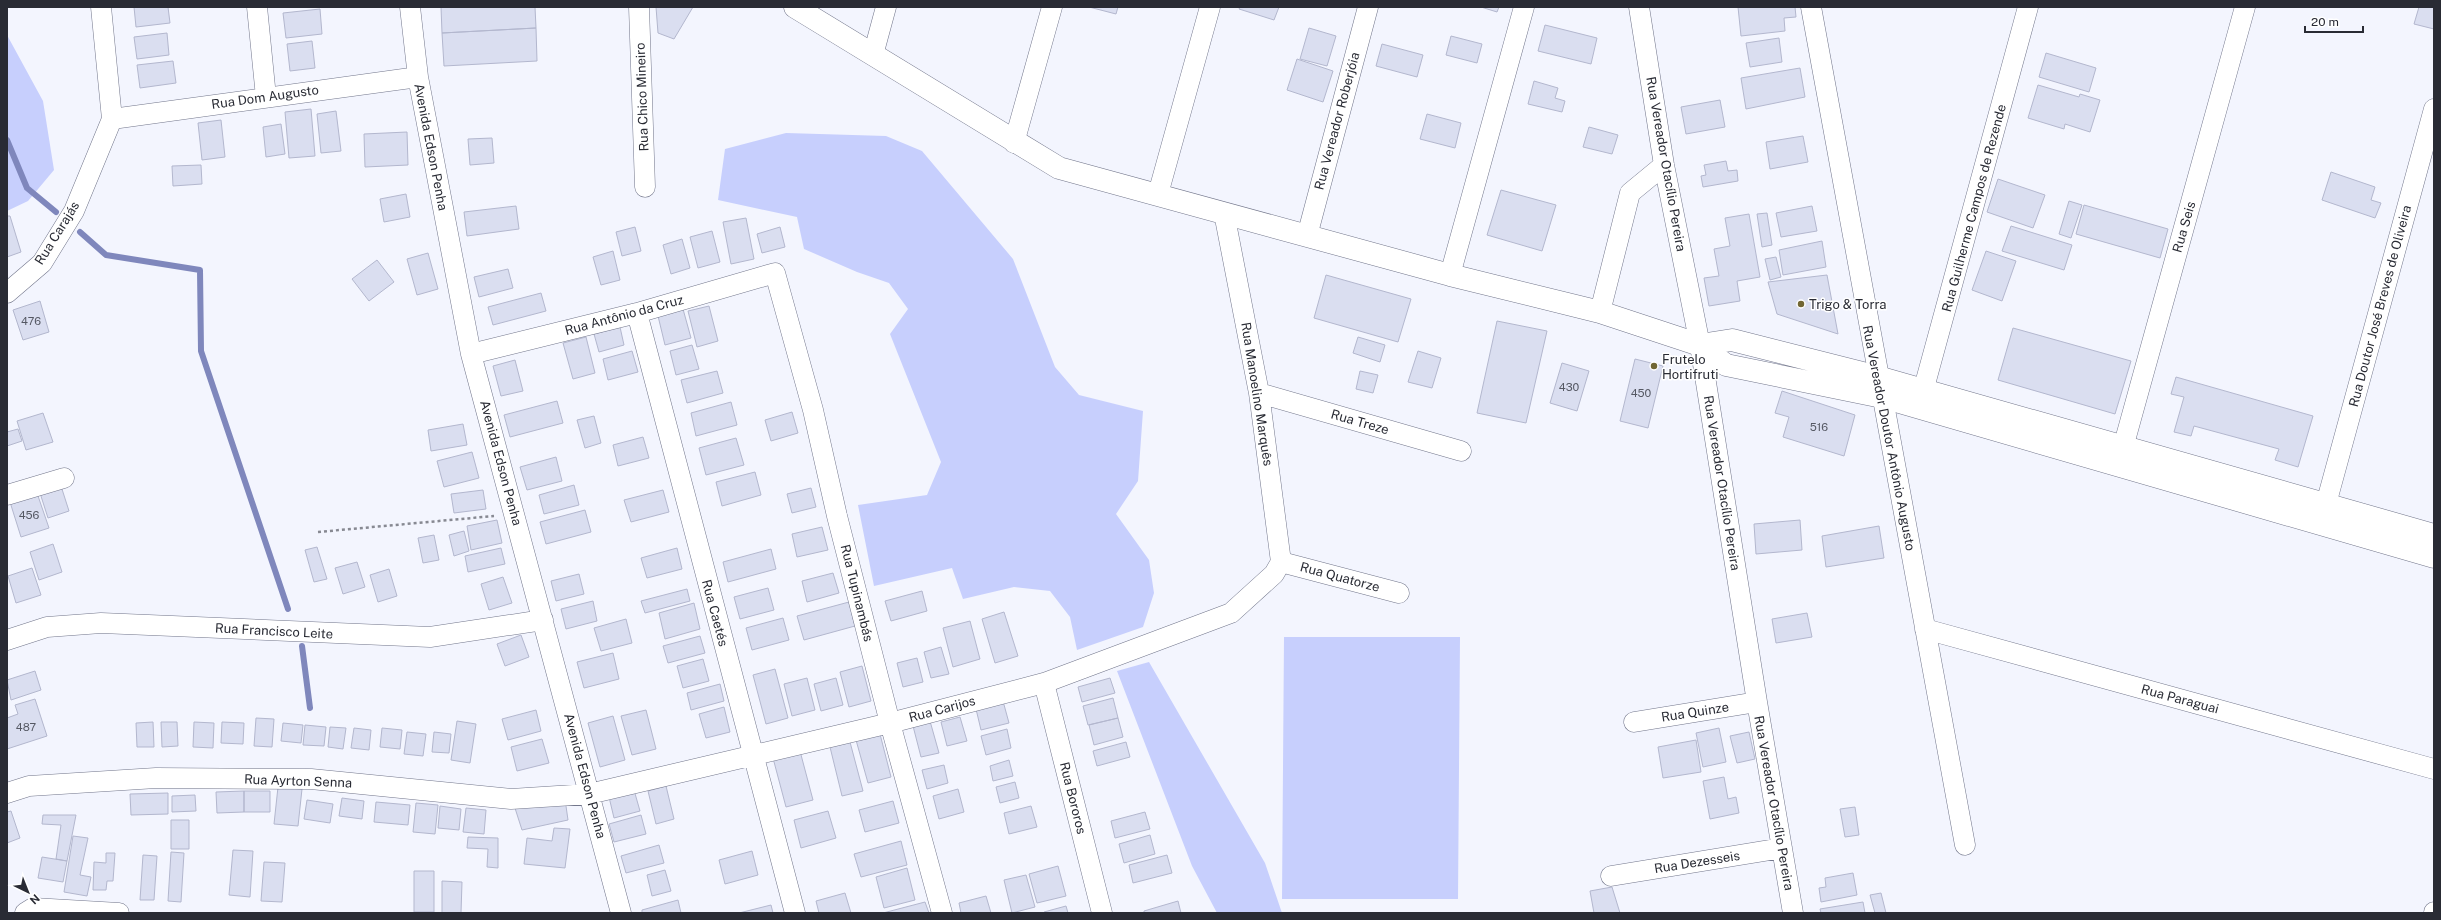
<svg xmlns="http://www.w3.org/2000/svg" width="2441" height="920" font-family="'Public Sans',sans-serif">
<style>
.green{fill:#c7cffd}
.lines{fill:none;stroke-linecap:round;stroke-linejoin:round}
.stream{stroke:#7f87bc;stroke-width:6}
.building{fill:#dadef0;stroke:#b3b7ce}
.street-casing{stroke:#72768b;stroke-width:21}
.secondary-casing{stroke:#72768b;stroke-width:23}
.path{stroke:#878992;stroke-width:2.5;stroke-dasharray:3 3;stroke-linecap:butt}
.street{stroke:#fff;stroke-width:20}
.secondary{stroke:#fff;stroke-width:22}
.poi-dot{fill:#716633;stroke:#fff;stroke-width:1.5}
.labels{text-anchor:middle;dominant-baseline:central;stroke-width:3;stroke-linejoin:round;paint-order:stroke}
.number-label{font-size:11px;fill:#555863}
.street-label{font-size:13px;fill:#292b34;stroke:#fff}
.poi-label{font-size:13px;fill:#292b34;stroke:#fff;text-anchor:start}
</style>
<rect width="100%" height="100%" fill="#f3f5fe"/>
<path class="green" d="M 7,35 L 43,101 L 54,170 L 28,201 L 7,211 Z
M 786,133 L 886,136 L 922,151 L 1013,259 L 1055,367 L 1079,395 L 1143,411 L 1138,481 L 1116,514 L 1149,560 L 1154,593 L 1143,627 L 1077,650 L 1070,617 L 1050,591 L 1014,587 L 963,599 L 952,568 L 874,586 L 858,505 L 927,495 L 941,462 L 890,334 L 908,309 L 889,283 L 857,272 L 804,249 L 797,217 L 718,200 L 725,149 Z
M 1284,637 L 1460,637 L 1458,899 L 1282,899 Z
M 1149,662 L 1265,863 L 1282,913 L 1217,913 L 1192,866 L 1117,671 Z"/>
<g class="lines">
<path class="stream" d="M 7,140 L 27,188 L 56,212
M 80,232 L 106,255 L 200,270 L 201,351 L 288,609
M 302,646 L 310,708"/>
</g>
<path class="building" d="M 134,7 L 168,7 L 170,23 L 136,27 Z
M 441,7 L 535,7 L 536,28 L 442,33 Z
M 656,7 L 693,7 L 674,39 L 658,33 Z
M 1089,7 L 1118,7 L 1116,14 Z
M 1240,7 L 1279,7 L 1274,20 L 1239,9 Z
M 1481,7 L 1499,7 L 1497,12 Z
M 1738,7 L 1795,7 L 1796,17 L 1784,18 L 1785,31 L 1741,36 Z
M 2419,7 L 2434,7 L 2434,29 L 2414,24 Z
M 320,9 L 322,34 L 286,38 L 283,13 Z
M 1545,25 L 1597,38 L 1591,64 L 1538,51 Z
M 536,28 L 537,61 L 444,66 L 442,33 Z
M 1309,28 L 1336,36 L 1327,66 L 1300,59 Z
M 167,33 L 169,55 L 137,59 L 134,37 Z
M 1451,36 L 1482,44 L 1477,63 L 1446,55 Z
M 1779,38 L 1782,62 L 1750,67 L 1746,43 Z
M 312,41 L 315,68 L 290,71 L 287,44 Z
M 1382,44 L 1423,55 L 1417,77 L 1376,66 Z
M 2046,53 L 2096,68 L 2089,92 L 2039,77 Z
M 1297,59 L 1333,71 L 1323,102 L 1287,90 Z
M 173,61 L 176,83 L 140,88 L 137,65 Z
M 1800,68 L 1805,97 L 1746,109 L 1741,78 Z
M 1534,81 L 1558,88 L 1555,98 L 1565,101 L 1562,112 L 1528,104 Z
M 2038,85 L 2079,97 L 2080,94 L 2100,100 L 2090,132 L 2065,124 L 2064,129 L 2028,118 Z
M 1720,100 L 1725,127 L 1686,134 L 1681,107 Z
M 311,109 L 315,156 L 289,158 L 285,112 Z
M 336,111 L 341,151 L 321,153 L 317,114 Z
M 1427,114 L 1461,123 L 1455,148 L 1420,139 Z
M 221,120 L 225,157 L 202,160 L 198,123 Z
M 281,124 L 285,154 L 266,157 L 263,127 Z
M 1589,127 L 1618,135 L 1612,154 L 1583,147 Z
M 407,132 L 408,165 L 365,167 L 364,134 Z
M 1803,136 L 1808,162 L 1770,169 L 1766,142 Z
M 492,138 L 494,163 L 470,165 L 468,139 Z
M 1726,161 L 1728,171 L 1737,170 L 1738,181 L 1703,187 L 1701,176 L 1706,175 L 1704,165 Z
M 201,165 L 202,184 L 173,186 L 172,166 Z
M 2331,172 L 2375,187 L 2371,200 L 2381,203 L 2375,218 L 2322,200 Z
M 1998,179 L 2045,195 L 2033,228 L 1987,212 Z
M 1501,190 L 1556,205 L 1542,251 L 1487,235 Z
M 406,194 L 410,217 L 384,222 L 380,199 Z
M 2069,201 L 2082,205 L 2071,238 L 2059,234 Z
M 2084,205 L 2168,229 L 2160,258 L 2076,234 Z
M 516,206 L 519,229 L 467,236 L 464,212 Z
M 1812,206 L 1817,231 L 1781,237 L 1776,213 Z
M 1767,213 L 1772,245 L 1762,247 L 1757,214 Z
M 1749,214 L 1760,277 L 1737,281 L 1740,301 L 1709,306 L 1704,278 L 1719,276 L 1714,249 L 1730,246 L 1725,218 Z
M 7,216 L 10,216 L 21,252 L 7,257 Z
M 746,218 L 754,259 L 731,264 L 723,222 Z
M 2011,226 L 2072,245 L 2064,270 L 2002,251 Z
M 635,227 L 641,251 L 622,256 L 616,232 Z
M 780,227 L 785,247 L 762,253 L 757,234 Z
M 712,231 L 720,262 L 698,268 L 690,237 Z
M 682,239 L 690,268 L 671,274 L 663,245 Z
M 1822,241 L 1826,267 L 1783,275 L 1779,250 Z
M 613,251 L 620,280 L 601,285 L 593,257 Z
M 1986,251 L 2016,261 L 2002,301 L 1972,290 Z
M 428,253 L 438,289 L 417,295 L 407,259 Z
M 1776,257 L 1781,277 L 1770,280 L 1765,259 Z
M 377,260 L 394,282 L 369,301 L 352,279 Z
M 508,269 L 513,288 L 479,297 L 474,277 Z
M 1326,275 L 1411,299 L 1398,342 L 1314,318 Z
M 1827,275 L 1838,334 L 1777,314 L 1768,282 Z
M 541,293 L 546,311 L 493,325 L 488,307 Z
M 40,301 L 49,332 L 23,340 L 13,310 Z
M 709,306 L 718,341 L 697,347 L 688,311 Z
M 683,309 L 691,338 L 665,345 L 658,316 Z
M 1497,321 L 1547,331 L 1526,423 L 1477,413 Z
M 620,327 L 624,345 L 599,352 L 594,334 Z
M 2013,328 L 2131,361 L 2115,414 L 1998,380 Z
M 586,337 L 595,373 L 573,379 L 563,343 Z
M 1358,337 L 1385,345 L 1380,362 L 1353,353 Z
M 692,345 L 699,369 L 676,375 L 670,351 Z
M 632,351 L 638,372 L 608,380 L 603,359 Z
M 1418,351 L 1441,358 L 1432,388 L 1408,382 Z
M 1635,359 L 1663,366 L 1648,428 L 1620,421 Z
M 515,360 L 523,391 L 501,396 L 493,366 Z
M 1562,363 L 1589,371 L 1577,411 L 1550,403 Z
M 717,371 L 723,393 L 687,403 L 681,380 Z
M 1360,371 L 1378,375 L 1373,393 L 1356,389 Z
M 2176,377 L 2313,416 L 2298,467 L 2275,460 L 2279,449 L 2194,426 L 2191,436 L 2174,432 L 2184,397 L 2171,394 Z
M 1782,391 L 1855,415 L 1844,456 L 1783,437 L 1789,417 L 1775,413 Z
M 557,401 L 563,423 L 510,437 L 504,415 Z
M 731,402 L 737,425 L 696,436 L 691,413 Z
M 792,412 L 798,433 L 771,441 L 765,420 Z
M 43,413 L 53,442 L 26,450 L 17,421 Z
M 594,416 L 601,443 L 585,448 L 577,420 Z
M 463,424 L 467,445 L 431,451 L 428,430 Z
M 18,429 L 22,441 L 7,446 L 7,432 Z
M 643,437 L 649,458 L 618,466 L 613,445 Z
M 736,438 L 744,465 L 706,475 L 699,448 Z
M 472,452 L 479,478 L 444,487 L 437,461 Z
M 556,457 L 562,481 L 527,490 L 520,467 Z
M 755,472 L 761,495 L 722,506 L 716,482 Z
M 574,485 L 579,505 L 544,514 L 539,495 Z
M 61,486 L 69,511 L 48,518 L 40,493 Z
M 811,488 L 816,507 L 792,513 L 787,494 Z
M 483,490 L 486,509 L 454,513 L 451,494 Z
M 663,490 L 669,512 L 631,522 L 624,500 Z
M 37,493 L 49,528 L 21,537 L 10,502 Z
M 585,510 L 591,532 L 546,544 L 540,522 Z
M 497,520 L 502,543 L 471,550 L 467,526 Z
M 1800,520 L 1802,550 L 1756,554 L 1754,524 Z
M 1879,526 L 1884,558 L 1826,567 L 1822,536 Z
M 822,527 L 828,550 L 797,557 L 792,534 Z
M 464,531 L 469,551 L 454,556 L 449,535 Z
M 434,535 L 439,560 L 423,563 L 418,538 Z
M 53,544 L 62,572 L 39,580 L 30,552 Z
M 317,547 L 327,579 L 314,582 L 305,550 Z
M 501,548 L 505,564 L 468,572 L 465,556 Z
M 677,548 L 682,569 L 647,578 L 641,558 Z
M 771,549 L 776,569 L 728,582 L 723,562 Z
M 357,562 L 365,587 L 343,594 L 335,568 Z
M 32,568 L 41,595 L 16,603 L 8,576 Z
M 389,569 L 397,596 L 378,602 L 370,575 Z
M 833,573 L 839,593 L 807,602 L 802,581 Z
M 579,574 L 584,594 L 556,601 L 551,581 Z
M 503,577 L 512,603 L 489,610 L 481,584 Z
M 768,588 L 774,610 L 740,619 L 734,597 Z
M 687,589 L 690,601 L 645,613 L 641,601 Z
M 922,591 L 927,611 L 891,621 L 885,601 Z
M 593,601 L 597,621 L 566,629 L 561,609 Z
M 849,602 L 855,626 L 804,640 L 797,616 Z
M 694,603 L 700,629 L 665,639 L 659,613 Z
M 1004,612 L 1018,656 L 995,663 L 982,619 Z
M 1807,613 L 1812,637 L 1776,643 L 1772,619 Z
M 783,618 L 789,640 L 752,650 L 746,628 Z
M 626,619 L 632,643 L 601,651 L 594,628 Z
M 970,621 L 980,659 L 953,667 L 943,628 Z
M 521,635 L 529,657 L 505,666 L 497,644 Z
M 700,636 L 705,653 L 668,663 L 663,646 Z
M 941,647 L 949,674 L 931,678 L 924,652 Z
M 613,653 L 619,679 L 584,688 L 577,662 Z
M 917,658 L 923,682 L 903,687 L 897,663 Z
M 703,659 L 709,681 L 683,688 L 677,666 Z
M 862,666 L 871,701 L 849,707 L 840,672 Z
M 775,669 L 788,718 L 766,724 L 753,675 Z
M 35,671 L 41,690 L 11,700 L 7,680 Z
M 807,678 L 815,710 L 792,716 L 784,684 Z
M 836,678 L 843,705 L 821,711 L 814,684 Z
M 1110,678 L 1115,693 L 1082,702 L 1078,687 Z
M 720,684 L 724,701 L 691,710 L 687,693 Z
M 1113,698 L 1118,718 L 1088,725 L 1083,706 Z
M 35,699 L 47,736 L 7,749 L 7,718 L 18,714 L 15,705 Z
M 1003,701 L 1009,723 L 981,730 L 976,709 Z
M 724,707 L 730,732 L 706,738 L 699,714 Z
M 536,710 L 541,731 L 508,740 L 502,719 Z
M 646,710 L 656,749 L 632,755 L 621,716 Z
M 613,716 L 625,760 L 600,767 L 588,723 Z
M 960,717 L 967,741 L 947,746 L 941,722 Z
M 256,718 L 274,719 L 272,747 L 254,746 Z
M 1118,718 L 1123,737 L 1094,745 L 1089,725 Z
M 457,721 L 476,724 L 470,763 L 451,760 Z
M 930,721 L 939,753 L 921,757 L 913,726 Z
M 153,722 L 154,747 L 137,747 L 136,723 Z
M 161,722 L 177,722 L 178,746 L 162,747 Z
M 194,722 L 214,723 L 213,748 L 193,747 Z
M 222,722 L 244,723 L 243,744 L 221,743 Z
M 283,723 L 303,725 L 301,743 L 281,741 Z
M 305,725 L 326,727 L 324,746 L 303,745 Z
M 330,727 L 346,728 L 343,749 L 328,747 Z
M 354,728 L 371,730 L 369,750 L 351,748 Z
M 382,728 L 402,730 L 400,749 L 380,747 Z
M 1719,728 L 1726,762 L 1703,767 L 1696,733 Z
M 1007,729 L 1011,748 L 986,755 L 981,736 Z
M 407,732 L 426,734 L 423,756 L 404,754 Z
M 434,732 L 451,734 L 449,753 L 432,752 Z
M 1749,732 L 1755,759 L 1737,763 L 1730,736 Z
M 880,734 L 891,777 L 868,783 L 856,740 Z
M 542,739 L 549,763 L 517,771 L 511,747 Z
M 1696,740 L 1701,772 L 1663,778 L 1658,747 Z
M 850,742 L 863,791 L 842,796 L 830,747 Z
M 1126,742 L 1130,757 L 1097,766 L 1093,751 Z
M 800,751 L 813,800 L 786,807 L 773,758 Z
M 1009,760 L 1013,776 L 993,781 L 990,766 Z
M 944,765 L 948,783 L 927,789 L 922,770 Z
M 1724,777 L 1728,799 L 1736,797 L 1739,813 L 1710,819 L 1703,781 Z
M 1015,782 L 1019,798 L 1000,803 L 996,787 Z
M 666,786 L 674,819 L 656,824 L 648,791 Z
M 278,787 L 302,789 L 298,826 L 274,824 Z
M 958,789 L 964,812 L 939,819 L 933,796 Z
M 634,790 L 640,811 L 614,818 L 609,797 Z
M 244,791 L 270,791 L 270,812 L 244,812 Z
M 244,791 L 244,812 L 217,813 L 216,792 Z
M 168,793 L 168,814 L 131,815 L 130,794 Z
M 195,795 L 196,811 L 172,812 L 172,796 Z
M 342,798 L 364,801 L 362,819 L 339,816 Z
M 565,799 L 568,820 L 522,830 L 514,805 Z
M 307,800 L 333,804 L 330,823 L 304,819 Z
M 893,801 L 899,823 L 865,832 L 859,810 Z
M 376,802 L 410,805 L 408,825 L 374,822 Z
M 416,803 L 438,805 L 435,834 L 413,832 Z
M 440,806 L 461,809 L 459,830 L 438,828 Z
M 1031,806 L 1037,827 L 1009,834 L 1004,813 Z
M 1855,807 L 1859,835 L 1845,837 L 1840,809 Z
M 466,808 L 486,810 L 484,834 L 463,832 Z
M 11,811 L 20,838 L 7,843 L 7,812 Z
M 828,811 L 836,838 L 801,848 L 794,820 Z
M 1145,812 L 1150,829 L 1115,838 L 1111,821 Z
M 43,815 L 76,815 L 67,861 L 56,859 L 61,825 L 42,824 Z
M 641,815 L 646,834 L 614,842 L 609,824 Z
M 171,820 L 189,820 L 189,849 L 171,849 Z
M 554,828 L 570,829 L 565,868 L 524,864 L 527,838 L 552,841 Z
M 1150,835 L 1155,854 L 1124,863 L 1119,844 Z
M 73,836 L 88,838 L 80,875 L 91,877 L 87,896 L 64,892 Z
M 468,837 L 498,838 L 498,868 L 487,867 L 488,849 L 467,848 Z
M 901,841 L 907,865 L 861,877 L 854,854 Z
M 659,845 L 664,863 L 626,873 L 621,856 Z
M 233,850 L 253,851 L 250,897 L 229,895 Z
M 752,851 L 758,875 L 725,884 L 719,860 Z
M 171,852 L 184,853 L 181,902 L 168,901 Z
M 106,853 L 115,853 L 113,881 L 107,881 L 106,890 L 93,890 L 94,862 L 106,863 Z
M 143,855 L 157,856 L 154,900 L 140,900 Z
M 1167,855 L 1172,873 L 1133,883 L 1129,865 Z
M 42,857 L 67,861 L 63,882 L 38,878 Z
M 264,862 L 285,863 L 282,902 L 261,901 Z
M 1058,866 L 1066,896 L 1037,903 L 1029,874 Z
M 907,868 L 915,900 L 884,908 L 876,877 Z
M 665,870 L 671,891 L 652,896 L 647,875 Z
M 414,871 L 434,871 L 434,912 L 414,912 Z
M 1853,873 L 1857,895 L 1821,902 L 1819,888 L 1826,887 L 1825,878 Z
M 1026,875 L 1035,907 L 1012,913 L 1004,880 Z
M 442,881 L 462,882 L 461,913 L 442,913 Z
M 1612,887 L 1620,913 L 1594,913 L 1590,891 Z
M 845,893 L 851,913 L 819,913 L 816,901 Z
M 1881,893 L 1886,913 L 1875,913 L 1870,895 Z
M 986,896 L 991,913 L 961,913 L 959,903 Z
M 678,900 L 681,913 L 642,913 L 642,910 Z
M 1178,901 L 1181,913 L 1144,913 L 1144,911 Z
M 925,902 L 929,913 L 883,913 Z
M 1863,902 L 1865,913 L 1821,913 L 1820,909 Z
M 771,905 L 773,913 L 739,913 Z
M 1066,906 L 1068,913 L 1045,913 L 1044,912 Z"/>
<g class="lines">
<g class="street-casing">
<path id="street" d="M 257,7 L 266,97
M 410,7 L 418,77 L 471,354 L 621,913
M 639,7 L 645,187
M 1639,7 L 1664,165 L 1700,345 L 1757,702 L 1793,913
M 1811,7 L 1965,845
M 873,55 L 886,7
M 112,119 L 418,77
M 1014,143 L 1052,7
M 1158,194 L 1210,7
M 1307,236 L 1368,7
M 1450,275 L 1524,7
M 7,293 L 42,263 L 74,211 L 112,119 L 101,7
M 1600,312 L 1630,193 L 1664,165
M 637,313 L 795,913
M 471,354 L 637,313 L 775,273 L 813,410 L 837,516 L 890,723 L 942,913
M 1259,393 L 1461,451
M 1919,406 L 2028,7
M 2119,462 L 2245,7
M 7,495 L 64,478
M 2326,504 L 2434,109
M 1281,562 L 1399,593
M 1925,629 L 2434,769
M 7,640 L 47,627 L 101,623 L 430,637 L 543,620
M 1044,683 L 1102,913
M 1634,722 L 1757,702
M 7,793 L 29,786 L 156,778 L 311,779 L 511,799 L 589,794 L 890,723 L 1044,683 L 1231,613 L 1274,574 L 1281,562 L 1259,393 L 1224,213
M 1611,876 L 1782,848
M 25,913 L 33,908 L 119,913
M 2434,913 L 2434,912"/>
</g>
<g class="secondary-casing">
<path id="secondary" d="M 795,7 L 1059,168 L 1450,275 L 1600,312 L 1700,345 L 1726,365 L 1882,397 L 2434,557
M 1700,345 L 1732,340 L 1878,377 L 2434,535"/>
</g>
<path class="path" d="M 318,532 L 494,516"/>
<use href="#street" class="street"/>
<use href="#secondary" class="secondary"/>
</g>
<g class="poi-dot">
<circle cx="1801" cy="304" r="4"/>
<circle cx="1654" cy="366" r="4"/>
</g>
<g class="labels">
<g class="number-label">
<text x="31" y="321">476</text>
<text x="1569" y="387">430</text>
<text x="1641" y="393">450</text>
<text x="1819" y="427">516</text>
<text x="29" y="515">456</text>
<text x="26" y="727">487</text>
</g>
<g class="street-label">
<text transform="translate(265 97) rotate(-8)">Rua Dom Augusto</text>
<text transform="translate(642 97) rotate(-92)">Rua Chico Mineiro</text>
<text transform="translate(1337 121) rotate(-75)">Rua Vereador Roberjóia</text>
<text transform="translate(431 147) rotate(79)">Avenida Edson Penha</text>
<text transform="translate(1666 164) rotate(80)">Rua Vereador Otacílio Pereira</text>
<text transform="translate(1974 208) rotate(-75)">Rua Guilherme Campos de Rezende</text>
<text transform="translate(2184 227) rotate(-74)">Rua Seis</text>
<text transform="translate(57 233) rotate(-58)">Rua Carajás</text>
<text transform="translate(2380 306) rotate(-75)">Rua Doutor José Breves de Oliveira</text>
<text transform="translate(624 315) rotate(-15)">Rua Antônio da Cruz</text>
<text transform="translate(1257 394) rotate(81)">Rua Manoelino Marquês</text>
<text transform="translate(1360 422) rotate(16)">Rua Treze</text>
<text transform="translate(1889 438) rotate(79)">Rua Vereador Doutor Antônio Augusto</text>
<text transform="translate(501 463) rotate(75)">Avenida Edson Penha</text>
<text transform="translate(1722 483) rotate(81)">Rua Vereador Otacílio Pereira</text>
<text transform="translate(1340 577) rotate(15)">Rua Quatorze</text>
<text transform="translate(857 593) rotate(76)">Rua Tupinambás</text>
<text transform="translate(715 613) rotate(75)">Rua Caetés</text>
<text transform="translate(274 631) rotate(3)">Rua Francisco Leite</text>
<text transform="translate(2180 699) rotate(15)">Rua Paraguai</text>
<text transform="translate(942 709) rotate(-15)">Rua Carijos</text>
<text transform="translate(1695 712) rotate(-9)">Rua Quinze</text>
<text transform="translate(585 776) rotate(75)">Avenida Edson Penha</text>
<text transform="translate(298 781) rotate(2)">Rua Ayrton Senna</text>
<text transform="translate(1073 798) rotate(76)">Rua Bororos</text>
<text transform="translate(1774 803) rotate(80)">Rua Vereador Otacílio Pereira</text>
<text transform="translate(1697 862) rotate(-9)">Rua Dezesseis</text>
</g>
<g class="poi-label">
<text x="1809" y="304">Trigo &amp; Torra</text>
<text x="1662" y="359">Frutelo<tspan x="1662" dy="15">Hortifruti</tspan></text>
</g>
</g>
<rect width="2441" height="920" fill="none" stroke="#292b34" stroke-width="16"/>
<g transform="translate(28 892) rotate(137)" stroke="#ffffff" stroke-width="3" paint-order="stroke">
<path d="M0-3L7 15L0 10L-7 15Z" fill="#292b34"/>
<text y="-6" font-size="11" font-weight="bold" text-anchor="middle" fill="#292b34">N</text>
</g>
<path d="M2305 26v6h58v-6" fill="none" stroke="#292b34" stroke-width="2"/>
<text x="2311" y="26" font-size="12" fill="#292b34" stroke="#ffffff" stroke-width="3" paint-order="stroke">20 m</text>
</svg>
